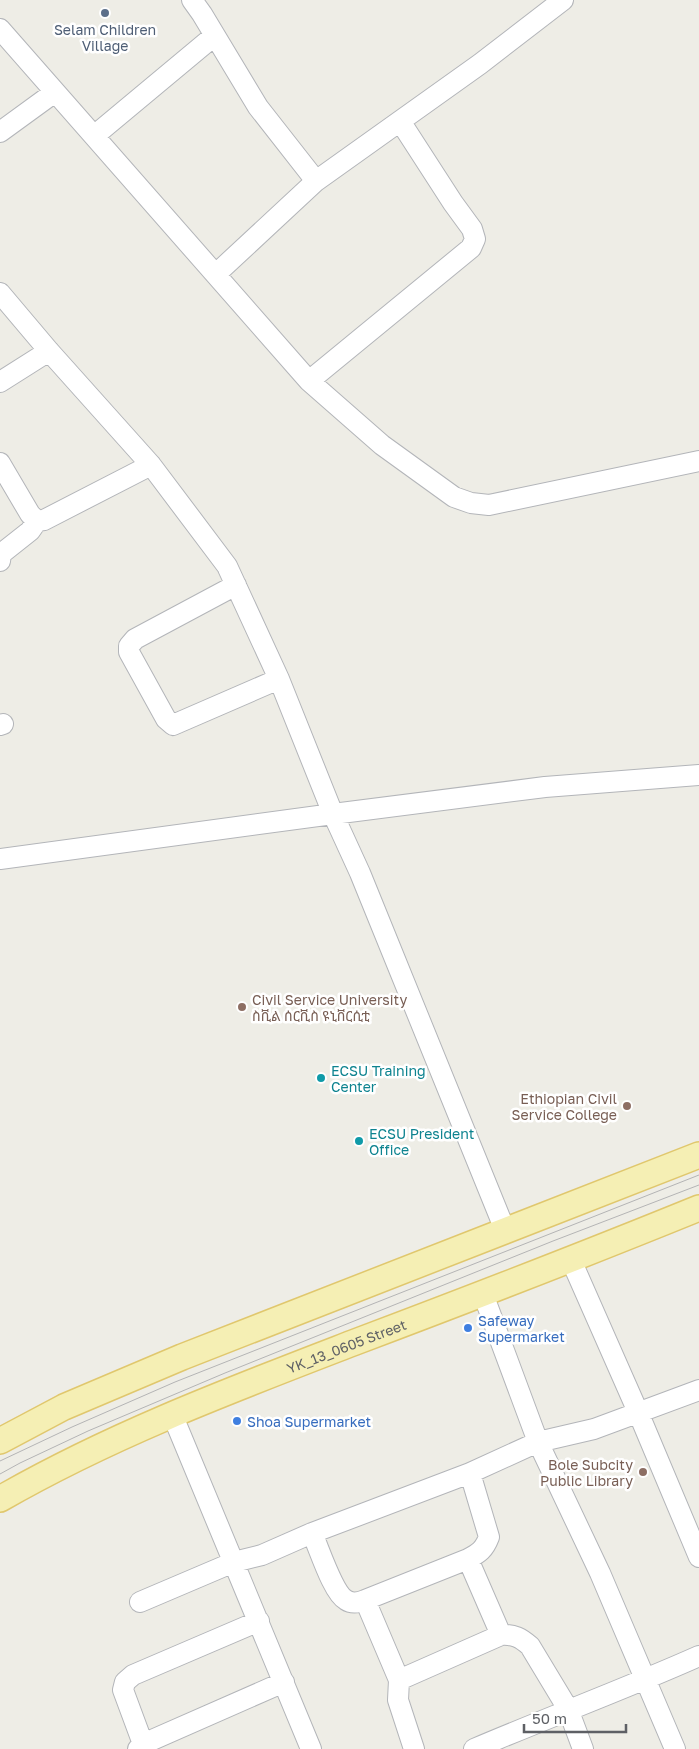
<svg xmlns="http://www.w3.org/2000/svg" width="699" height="1749" font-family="'Golos Text','Noto Sans Ethiopic',sans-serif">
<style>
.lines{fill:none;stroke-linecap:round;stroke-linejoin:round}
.minor-casing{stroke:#b3b5b9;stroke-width:22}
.major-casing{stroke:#e0c76d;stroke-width:28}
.minor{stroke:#fff;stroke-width:20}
.major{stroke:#f5efb4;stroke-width:25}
.tram{stroke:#b4b4b5;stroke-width:1}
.service-dot{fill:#5c6f8a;stroke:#fff;stroke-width:2}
.education-dot{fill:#8d6e63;stroke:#fff;stroke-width:2}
.culture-dot{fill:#0f9aa8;stroke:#fff;stroke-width:2}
.shop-dot{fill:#3f7fe0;stroke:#fff;stroke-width:2}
.labels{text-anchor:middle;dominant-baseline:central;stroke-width:5;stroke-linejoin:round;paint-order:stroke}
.service-label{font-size:14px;fill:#4e5e75;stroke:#fff}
.education-label{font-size:14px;fill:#785e54;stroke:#fff;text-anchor:end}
.culture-label{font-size:14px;fill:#0d838f;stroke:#fff;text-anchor:start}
.shop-label{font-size:14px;fill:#366cbe;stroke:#fff;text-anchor:start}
.street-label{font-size:14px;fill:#5e6065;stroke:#fff}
</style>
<rect width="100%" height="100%" fill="#eeede6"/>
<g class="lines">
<g class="minor-casing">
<path id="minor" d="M 192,0 L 202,14 L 258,107 L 316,181
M 0,29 L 309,381 L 382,445 L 454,497 L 471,503 L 489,505 L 699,461
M 0,132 L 55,92
M 94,136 L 214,36
M 216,274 L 316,181 L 480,64 L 563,0
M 0,293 L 49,351 L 151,465 L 227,566 L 279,679 L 333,814 L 360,873 L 505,1230
M 309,381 L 471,248 L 475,239 L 472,229 L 453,203 L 400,121
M 0,382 L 49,351
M 0,463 L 30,514 L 37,521 L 44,520 L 151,465
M 0,561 L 1,554 L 30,531 L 37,521
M 236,585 L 135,639 L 129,646 L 129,652 L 166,719 L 173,725 L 279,679
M 0,725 L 3,724
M 0,859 L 333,814 L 545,787 L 699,775
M 571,1260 L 638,1412 L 699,1557
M 483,1294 L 538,1442 L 594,1429 L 699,1390
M 172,1414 L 311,1749
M 470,1473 L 538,1442 L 600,1573 L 675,1749
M 312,1533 L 470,1473 L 489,1537 C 484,1550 479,1553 468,1559 L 501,1635 C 514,1634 521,1638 530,1646 L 568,1709 L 583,1749
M 365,1600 L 468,1559
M 140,1602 L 234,1562 L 262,1555 L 312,1533 C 319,1548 333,1593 346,1600 C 352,1604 358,1603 365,1600 L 399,1680 L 398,1700 L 414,1749
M 399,1680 L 501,1635
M 143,1744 L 123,1690 L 125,1682 L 133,1675 L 259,1621
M 138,1749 L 143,1744 L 284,1682
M 474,1749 C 549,1717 625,1689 699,1656"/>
</g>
<g class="major-casing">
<g id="major">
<path d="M 0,1441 L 64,1407 L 182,1357 L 699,1155"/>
<path id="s1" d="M 0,1499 C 113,1434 236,1388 358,1341 C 472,1298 586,1254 699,1208"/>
</g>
</g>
<use href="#minor" class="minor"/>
<use href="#major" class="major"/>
<path class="tram" d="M 0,1461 L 72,1427 L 175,1382 L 699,1175
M 0,1474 L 20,1463 L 88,1431 L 225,1373 L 553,1241 L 699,1185"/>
</g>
<circle class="service-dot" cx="105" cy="13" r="5"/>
<g class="education-dot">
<circle cx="242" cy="1007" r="5"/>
<circle cx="627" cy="1106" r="5"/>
<circle cx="643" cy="1472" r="5"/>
</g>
<g class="culture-dot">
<circle cx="321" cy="1078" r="5"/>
<circle cx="359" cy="1141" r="5"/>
</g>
<g class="shop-dot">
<circle cx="468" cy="1328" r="5"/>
<circle cx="237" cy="1421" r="5"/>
</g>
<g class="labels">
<g class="service-label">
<text x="105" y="29">Selam Children<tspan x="105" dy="16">Village</tspan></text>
</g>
<g class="education-label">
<text x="252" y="999" text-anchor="start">Civil Service University<tspan x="252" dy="16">ስቪል ሰርቪስ ዩኒቨርሲቲ</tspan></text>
<text x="617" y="1098">Ethiopian Civil<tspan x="617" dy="16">Service College</tspan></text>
<text x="633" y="1464">Bole Subcity<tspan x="633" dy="16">Public Library</tspan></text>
</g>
<g class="culture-label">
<text x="331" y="1070">ECSU Training<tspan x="331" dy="16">Center</tspan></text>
<text x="369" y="1133">ECSU President<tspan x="369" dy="16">Office</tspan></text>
</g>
<g class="shop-label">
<text x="478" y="1320">Safeway<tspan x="478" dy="16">Supermarket</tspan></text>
<text x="247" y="1421">Shoa Supermarket</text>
</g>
<g class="street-label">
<text stroke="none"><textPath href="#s1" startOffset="379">YK_13_0605 Street</textPath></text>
</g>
</g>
<path d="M524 1724v8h102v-8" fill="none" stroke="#5e6065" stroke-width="2.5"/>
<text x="532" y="1724" font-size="15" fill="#5e6065" stroke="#ffffff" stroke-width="4" paint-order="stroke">50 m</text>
</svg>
